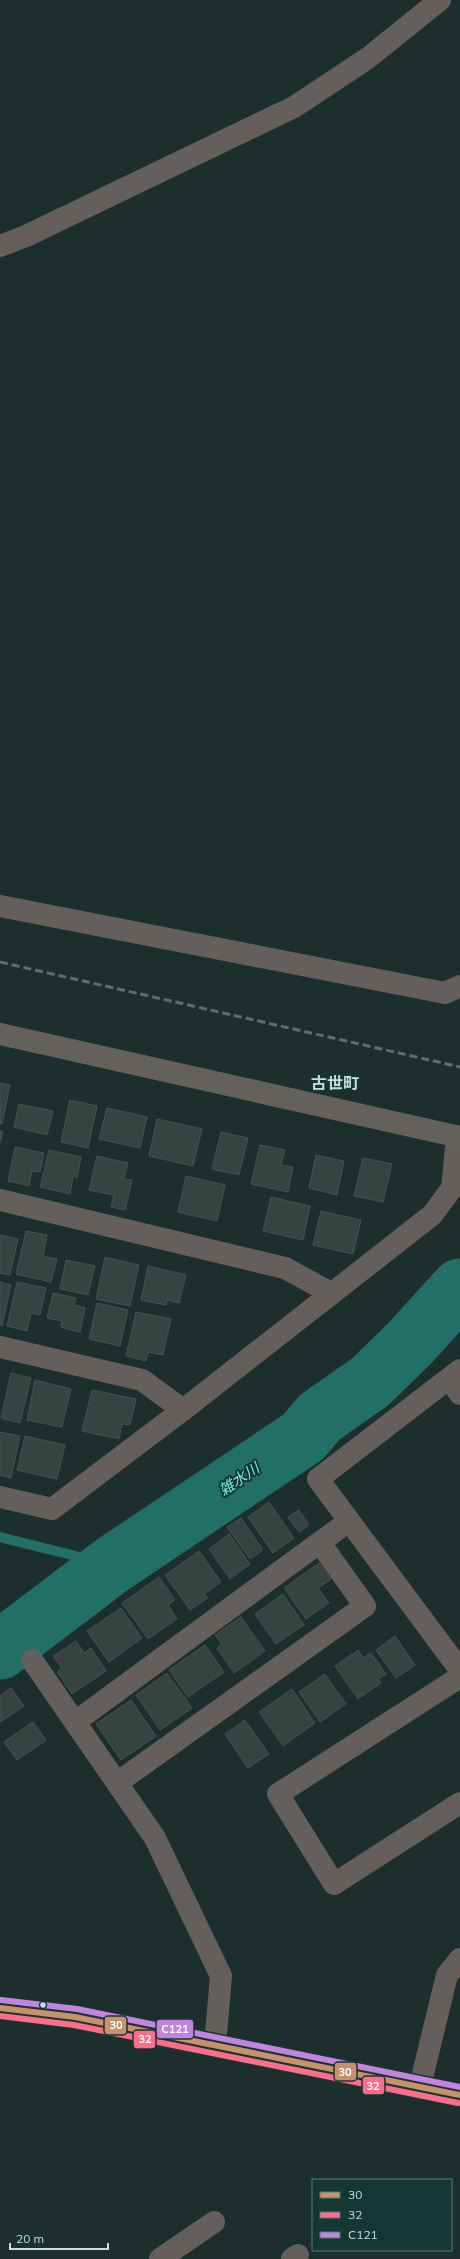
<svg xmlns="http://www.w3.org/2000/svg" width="460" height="2259" font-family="Mulish,'Noto Sans JP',sans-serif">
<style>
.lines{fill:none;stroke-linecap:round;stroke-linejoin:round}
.stream{stroke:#226f67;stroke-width:10}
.river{stroke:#226f67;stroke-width:59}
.building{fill:#354341;stroke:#445251}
.street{stroke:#645f5c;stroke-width:22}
.secondary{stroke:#64615d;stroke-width:22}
.rail{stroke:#686a67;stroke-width:3;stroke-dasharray:8 4;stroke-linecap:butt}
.bus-1-casing{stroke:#153733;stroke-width:9}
.bus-2-casing{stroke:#153733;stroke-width:9}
.bus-3-casing{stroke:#153733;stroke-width:9}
.bus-1{stroke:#c7916a;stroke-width:6}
.bus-2{stroke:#fb6d88;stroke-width:6}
.bus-3{stroke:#c483df;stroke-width:6}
.bus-dot{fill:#cadcd9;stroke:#153733;stroke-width:1.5}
.labels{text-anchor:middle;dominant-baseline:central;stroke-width:4;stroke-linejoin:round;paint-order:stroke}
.water-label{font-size:15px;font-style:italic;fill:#76ebde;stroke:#153733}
.quarter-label{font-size:16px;font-weight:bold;fill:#cadcd9;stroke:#153733}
.line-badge{stroke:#153733;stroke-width:1.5}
.badge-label{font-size:11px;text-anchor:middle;font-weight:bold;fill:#fff}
</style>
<rect width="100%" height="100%" fill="#1d2f2d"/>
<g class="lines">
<path class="stream" d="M 0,1537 L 112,1565"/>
<path class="river" d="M 0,1650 L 112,1565 L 303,1437 L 320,1417 L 370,1382 L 410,1343 L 460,1288"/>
</g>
<path class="building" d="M 0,1083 L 10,1085 L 2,1124 L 0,1124 Z
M 70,1100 L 97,1106 L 88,1148 L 61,1142 Z
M 19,1104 L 53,1111 L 47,1135 L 14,1127 Z
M 107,1108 L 147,1117 L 140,1148 L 99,1139 Z
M 157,1119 L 202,1129 L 193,1166 L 149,1156 Z
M 0,1131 L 3,1131 L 0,1143 Z
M 221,1132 L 248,1138 L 239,1175 L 212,1169 Z
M 260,1145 L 285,1150 L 281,1165 L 293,1167 L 288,1192 L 251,1184 Z
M 15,1147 L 44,1153 L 40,1172 L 32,1171 L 29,1186 L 8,1181 Z
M 49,1150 L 81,1157 L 77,1178 L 73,1176 L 70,1194 L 40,1187 Z
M 316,1155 L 344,1161 L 337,1195 L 309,1188 Z
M 97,1156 L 128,1163 L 124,1179 L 132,1180 L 125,1210 L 111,1207 L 114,1195 L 89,1190 Z
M 363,1158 L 392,1164 L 383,1202 L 354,1196 Z
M 186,1176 L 225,1185 L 217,1221 L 178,1212 Z
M 271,1197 L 310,1206 L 303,1240 L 263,1231 Z
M 321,1211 L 361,1220 L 353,1254 L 313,1245 Z
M 26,1231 L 47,1235 L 43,1256 L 57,1259 L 51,1282 L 16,1274 Z
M 0,1235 L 18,1239 L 10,1275 L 0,1273 Z
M 105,1257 L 139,1265 L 130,1306 L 96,1299 Z
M 66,1260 L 95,1266 L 88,1295 L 60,1289 Z
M 148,1266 L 186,1275 L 179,1303 L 167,1300 L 166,1305 L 141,1300 Z
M 0,1282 L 11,1285 L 2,1326 L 0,1325 Z
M 17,1282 L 46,1288 L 40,1315 L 31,1313 L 27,1331 L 7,1326 Z
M 53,1293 L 76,1298 L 74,1305 L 85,1308 L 80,1332 L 61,1327 L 62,1321 L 47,1318 Z
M 97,1303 L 128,1310 L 120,1346 L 89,1339 Z
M 136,1312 L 171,1319 L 163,1355 L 148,1352 L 146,1361 L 126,1356 Z
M 11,1373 L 31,1378 L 20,1423 L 1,1418 Z
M 35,1380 L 71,1389 L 62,1427 L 27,1420 Z
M 92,1390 L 136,1399 L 130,1425 L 122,1424 L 119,1439 L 82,1431 Z
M 0,1432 L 20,1436 L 11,1478 L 0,1475 Z
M 25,1436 L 65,1445 L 57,1479 L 17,1470 Z
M 269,1502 L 294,1538 L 273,1553 L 248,1517 Z
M 299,1510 L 309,1525 L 299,1532 L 288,1517 Z
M 241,1518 L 263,1550 L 250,1559 L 227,1527 Z
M 229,1534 L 250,1564 L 230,1579 L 209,1549 Z
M 199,1551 L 221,1582 L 204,1594 L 208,1598 L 190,1610 L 165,1575 Z
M 319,1563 L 331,1579 L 318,1588 L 329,1603 L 306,1619 L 284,1588 Z
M 159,1577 L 175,1600 L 168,1605 L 177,1619 L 148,1639 L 122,1603 Z
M 283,1594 L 304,1625 L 276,1644 L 255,1614 Z
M 121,1608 L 142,1638 L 109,1662 L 87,1631 Z
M 241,1617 L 265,1651 L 234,1673 L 217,1648 L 222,1644 L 215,1635 Z
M 395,1636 L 415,1665 L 396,1678 L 376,1650 Z
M 76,1641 L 84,1653 L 91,1648 L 106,1671 L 72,1694 L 57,1672 L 62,1668 L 53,1656 Z
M 205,1645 L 224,1672 L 188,1697 L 169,1670 Z
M 358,1650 L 363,1658 L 371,1653 L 386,1674 L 378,1679 L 381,1683 L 358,1699 L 335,1666 Z
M 167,1673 L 192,1708 L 160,1730 L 136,1695 Z
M 325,1674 L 346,1704 L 320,1722 L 299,1692 Z
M 11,1688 L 24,1706 L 0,1722 L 0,1696 Z
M 292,1689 L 315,1723 L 283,1746 L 259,1712 Z
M 131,1700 L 156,1736 L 121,1760 L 96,1724 Z
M 245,1720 L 269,1754 L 248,1768 L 225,1734 Z
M 33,1722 L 46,1740 L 17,1760 L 4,1742 Z"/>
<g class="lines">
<path class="street" d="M 0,246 L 26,236 L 294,107 L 368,58 L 440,0
M 0,906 L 445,993 L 460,986
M 0,1200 L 285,1268 L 331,1293
M 0,1347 L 142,1380 L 183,1410
M 460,1370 L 318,1479 L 460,1670
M 449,1379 L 460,1394
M 0,1497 L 52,1509 L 183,1410 L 432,1215 L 452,1188 L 457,1137
M 32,1660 L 155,1838 L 221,1976 L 215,2046
M 460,1677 L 278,1794 L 334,1884 L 460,1803
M 75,1722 L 349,1521
M 117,1783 L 365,1606 L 320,1543
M 420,2086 L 447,1975 L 460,1959
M 160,2259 L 214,2222
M 292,2259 L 298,2255"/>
<path class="secondary" d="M 0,1034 L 460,1137
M 0,2008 L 75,2017 L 460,2095"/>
<path class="rail" d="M 0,962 L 460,1067"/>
<g class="bus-1-casing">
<path id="bus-1" d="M 0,2008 L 75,2017 L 460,2095"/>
</g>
<g class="bus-2-casing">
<path id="bus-2" d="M 0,2016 L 74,2025 L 458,2103"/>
</g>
<g class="bus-3-casing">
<path id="bus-3" d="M 1,2000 L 77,2009 L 460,2087"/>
</g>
<use href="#bus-1" class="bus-1"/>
<use href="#bus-2" class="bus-2"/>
<use href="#bus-3" class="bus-3"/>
</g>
<circle class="bus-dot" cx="43" cy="2005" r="3.5"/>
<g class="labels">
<g class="water-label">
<text transform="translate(239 1479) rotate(-34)">雑水川</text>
</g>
<g class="quarter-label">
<text x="335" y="1083">古世町</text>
</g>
</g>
<g class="line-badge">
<rect x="104" y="2016" width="23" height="19" rx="4" fill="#c7916a"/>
<rect x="156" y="2019" width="38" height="20" rx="4" fill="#c483df"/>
<rect x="133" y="2030" width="23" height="19" rx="4" fill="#fb6d88"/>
<rect x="334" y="2062" width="23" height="19" rx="4" fill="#c7916a"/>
<rect x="362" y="2076" width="23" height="19" rx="4" fill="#fb6d88"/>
</g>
<g class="badge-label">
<text x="116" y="2029">30</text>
<text x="175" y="2033">C121</text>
<text x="145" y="2043">32</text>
<text x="345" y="2076">30</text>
<text x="373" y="2090">32</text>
</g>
<rect x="312" y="2179" width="140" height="72" fill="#153733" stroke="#5d7975"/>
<rect x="320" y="2192" width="20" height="6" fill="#c7916a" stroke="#5d7975"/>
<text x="348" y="2199" font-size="12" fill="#cadcd9">30</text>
<rect x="320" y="2212" width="20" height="6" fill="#fb6d88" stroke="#5d7975"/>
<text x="348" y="2219" font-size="12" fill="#cadcd9">32</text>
<rect x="320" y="2232" width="20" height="6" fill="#c483df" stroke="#5d7975"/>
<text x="348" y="2239" font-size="12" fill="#cadcd9">C121</text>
<path d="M10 2243v6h98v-6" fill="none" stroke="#cadcd9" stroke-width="2"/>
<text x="16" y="2243" font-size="12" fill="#cadcd9" stroke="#153733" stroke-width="3" paint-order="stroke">20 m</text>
</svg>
